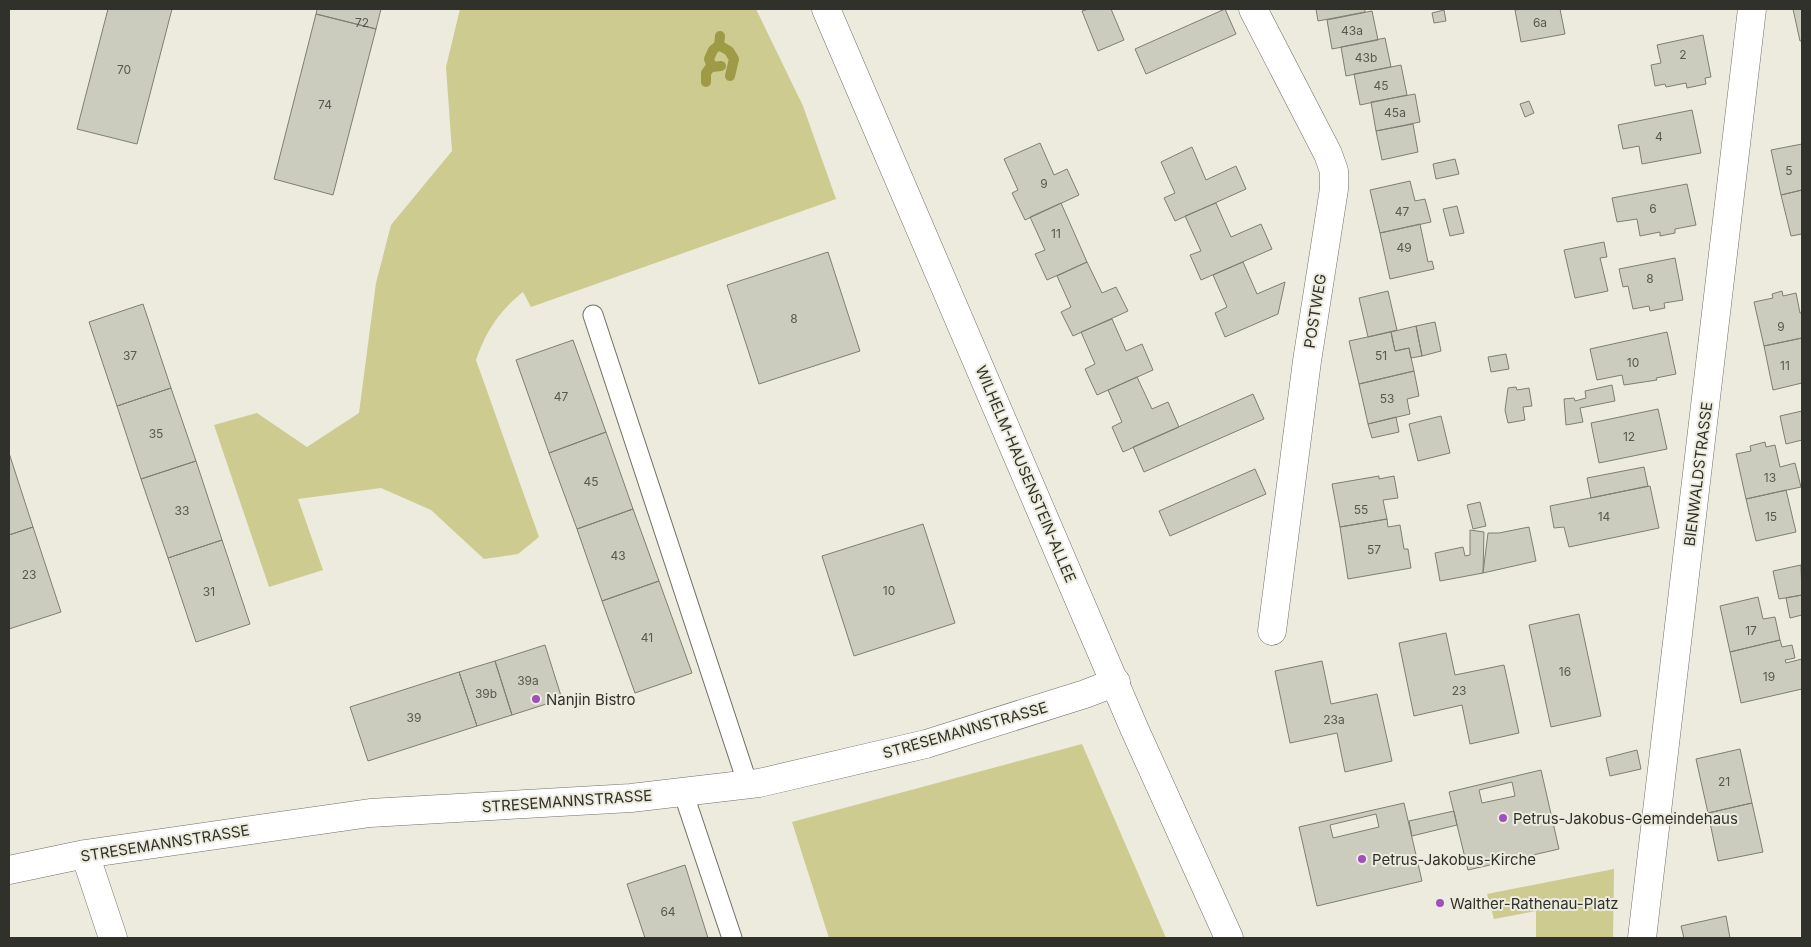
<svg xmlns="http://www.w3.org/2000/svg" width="1811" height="947" font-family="Inter,sans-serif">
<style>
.green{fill:#cdcb8f}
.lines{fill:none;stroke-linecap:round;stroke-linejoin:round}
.stream{stroke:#9e9a45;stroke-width:10}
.building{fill:#cbcbbe;stroke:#7e7e72;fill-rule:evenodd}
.service-casing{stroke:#717065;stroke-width:21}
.minor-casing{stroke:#717065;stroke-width:29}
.tertiary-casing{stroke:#717065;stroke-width:29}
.service{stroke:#fff;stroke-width:19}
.minor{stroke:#fff;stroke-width:28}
.tertiary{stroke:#fff;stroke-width:28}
.poi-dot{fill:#a14fbf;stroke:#ecebde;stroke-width:2}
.labels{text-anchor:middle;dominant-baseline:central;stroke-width:4;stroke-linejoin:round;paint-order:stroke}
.number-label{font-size:12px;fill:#585850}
.street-label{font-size:15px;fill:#31312c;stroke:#ecebde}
.poi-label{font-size:15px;fill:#31312c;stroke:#ecebde;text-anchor:start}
</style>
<rect width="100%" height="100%" fill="#ecebde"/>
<path class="green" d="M 460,9 L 756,9 L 803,106 L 836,199 L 531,307 L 523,292 C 499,311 486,331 476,360 L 539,537 L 518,554 L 484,559 L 431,510 L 381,488 L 298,499 L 323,570 L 269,587 L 214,425 L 257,413 L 307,447 L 359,413 L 376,283 L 391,225 L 452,151 L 446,67 Z
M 1082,744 L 1166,938 L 829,938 L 792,822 Z
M 1614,869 L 1613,938 L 1536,938 L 1536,911 L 1494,919 L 1487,894 Z"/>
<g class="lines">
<path class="stream" d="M 720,36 L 719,45 L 729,51 L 734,59 L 730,76
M 719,45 L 713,50 L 709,59 L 712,67 L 721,66
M 706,82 L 706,73 L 711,66"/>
</g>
<path class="building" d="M 108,9 L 172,9 L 137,144 L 77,129 Z
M 317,9 L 381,9 L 376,29 L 316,14 Z
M 1089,9 L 1111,9 L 1124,40 L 1098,51 L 1082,11 Z
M 1225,9 L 1236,34 L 1146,74 L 1135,49 Z
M 1316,9 L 1365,9 L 1365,12 L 1318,21 Z
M 1523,9 L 1560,9 L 1565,34 L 1521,42 L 1515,10 Z
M 1793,9 L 1802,9 L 1802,41 L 1800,41 Z
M 1444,10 L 1446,21 L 1434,23 L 1432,13 Z
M 1372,11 L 1378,40 L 1332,49 L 1327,20 Z
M 316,14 L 376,29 L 333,195 L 274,179 Z
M 1703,35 L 1711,77 L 1705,78 L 1706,84 L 1687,88 L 1686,83 L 1666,87 L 1665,84 L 1655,86 L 1651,65 L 1661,63 L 1657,45 Z
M 1385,38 L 1391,67 L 1346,76 L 1341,47 Z
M 1401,65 L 1407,95 L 1360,105 L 1354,74 Z
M 1415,94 L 1420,122 L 1376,131 L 1371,102 Z
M 1529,101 L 1534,113 L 1525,117 L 1520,104 Z
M 1692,110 L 1701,153 L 1642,164 L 1639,146 L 1623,149 L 1618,125 Z
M 1413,124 L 1418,152 L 1382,160 L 1376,131 Z
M 1040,143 L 1054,175 L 1067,169 L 1079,195 L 1025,220 L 1012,193 L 1018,190 L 1004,159 Z
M 1802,144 L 1802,190 L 1781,195 L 1771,150 Z
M 1192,147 L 1206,180 L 1236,166 L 1246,189 L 1175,221 L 1164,198 L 1175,193 L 1161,162 Z
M 1455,159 L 1459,174 L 1436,179 L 1433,164 Z
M 1410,181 L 1415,201 L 1425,199 L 1431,222 L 1380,233 L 1370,190 Z
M 1687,184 L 1696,225 L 1675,229 L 1675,233 L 1660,236 L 1660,232 L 1640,236 L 1637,219 L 1617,222 L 1612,198 Z
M 1802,190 L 1802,234 L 1791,236 L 1781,195 Z
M 1061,203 L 1087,262 L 1047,280 L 1035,254 L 1045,250 L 1030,217 Z
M 1216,203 L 1231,237 L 1261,224 L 1272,249 L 1201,280 L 1190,255 L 1201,251 L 1185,216 Z
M 1457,206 L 1464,233 L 1450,236 L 1443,209 Z
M 1420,224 L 1428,262 L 1432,261 L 1434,269 L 1390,279 L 1380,233 Z
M 1604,242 L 1607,257 L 1600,258 L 1608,291 L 1575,298 L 1564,250 Z
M 828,252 L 860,351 L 759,384 L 727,285 Z
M 1675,258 L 1683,300 L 1664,303 L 1665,308 L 1650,311 L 1649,306 L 1633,309 L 1628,286 L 1623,287 L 1619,269 Z
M 1087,262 L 1102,293 L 1116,287 L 1128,311 L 1073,336 L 1061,312 L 1071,307 L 1057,276 Z
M 1243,262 L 1257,294 L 1285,282 L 1278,314 L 1225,337 L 1215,313 L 1227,307 L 1213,275 Z
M 1388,291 L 1397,330 L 1368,337 L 1359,298 Z
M 1782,291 L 1783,296 L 1796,293 L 1800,313 L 1802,313 L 1802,338 L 1764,346 L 1754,302 L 1773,298 L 1772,294 Z
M 143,304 L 171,388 L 117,406 L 89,322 Z
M 1112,319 L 1126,351 L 1142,344 L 1153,370 L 1097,395 L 1085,369 L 1095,364 L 1081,332 Z
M 1435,322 L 1441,351 L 1422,356 L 1416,326 Z
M 1416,326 L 1422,356 L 1411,358 L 1409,348 L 1395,351 L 1391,332 Z
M 1391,332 L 1395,351 L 1409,348 L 1414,371 L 1359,384 L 1349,341 Z
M 1667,332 L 1676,374 L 1656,378 L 1657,380 L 1624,385 L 1622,375 L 1597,380 L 1590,349 Z
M 1802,338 L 1802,383 L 1773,390 L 1764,346 Z
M 573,340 L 606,432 L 549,453 L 516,360 Z
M 1506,354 L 1509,369 L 1491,372 L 1488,357 Z
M 1414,371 L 1419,396 L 1407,399 L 1410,414 L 1368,424 L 1359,384 Z
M 1137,377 L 1152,409 L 1168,402 L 1179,427 L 1123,452 L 1112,427 L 1122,422 L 1108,390 Z
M 1612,385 L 1615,401 L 1580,408 L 1583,422 L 1566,425 L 1564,399 L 1574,398 L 1575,401 L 1586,398 L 1585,391 Z
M 1516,387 L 1517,390 L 1529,388 L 1532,406 L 1523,407 L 1525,420 L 1508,423 L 1505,410 L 1508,388 Z
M 171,388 L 196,461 L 141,479 L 117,406 Z
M 1253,394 L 1264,419 L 1144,472 L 1133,447 Z
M 1658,409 L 1667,449 L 1599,463 L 1591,423 Z
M 1802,411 L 1802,440 L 1786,444 L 1780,416 Z
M 1441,416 L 1450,453 L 1418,461 L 1409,424 Z
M 1396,417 L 1399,432 L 1372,438 L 1368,424 Z
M 606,432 L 633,509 L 577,529 L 549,453 Z
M 1765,442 L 1766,447 L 1775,445 L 1780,467 L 1795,463 L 1801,487 L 1746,499 L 1736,454 L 1751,451 L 1750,446 Z
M 9,453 L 33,527 L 9,535 Z
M 196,461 L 222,540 L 168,558 L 141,479 Z
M 1644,467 L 1648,486 L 1591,498 L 1587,478 Z
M 1255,469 L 1266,494 L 1170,536 L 1159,511 Z
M 1379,476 L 1379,479 L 1394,476 L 1398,498 L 1383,500 L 1387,519 L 1340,527 L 1332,484 Z
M 1650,486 L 1659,528 L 1569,547 L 1564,527 L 1554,528 L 1550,506 Z
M 1786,490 L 1796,532 L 1756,541 L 1746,499 Z
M 1480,502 L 1486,526 L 1473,529 L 1467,505 Z
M 633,509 L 659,581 L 602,601 L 577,529 Z
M 1387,519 L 1388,527 L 1400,525 L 1404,549 L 1408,549 L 1411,568 L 1348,579 L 1340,527 Z
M 923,524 L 955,623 L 854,656 L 822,556 Z
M 33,527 L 61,612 L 9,629 L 9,535 Z
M 1529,527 L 1536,561 L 1483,573 L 1488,533 L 1499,533 Z
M 1470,530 L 1484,532 L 1483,573 L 1440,581 L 1435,553 L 1463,547 L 1465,556 L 1470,555 Z
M 222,540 L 250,624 L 196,642 L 168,558 Z
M 1801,565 L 1802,595 L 1779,599 L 1773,571 Z
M 659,581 L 692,673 L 635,693 L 602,601 Z
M 1802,595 L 1802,615 L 1790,618 L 1786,598 Z
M 1758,597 L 1763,619 L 1775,617 L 1780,640 L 1730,652 L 1720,606 Z
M 1579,614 L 1601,716 L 1551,727 L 1529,625 Z
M 1446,633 L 1455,675 L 1504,665 L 1519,733 L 1470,744 L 1462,705 L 1414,716 L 1399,643 Z
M 1780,640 L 1782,647 L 1792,645 L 1795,658 L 1785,660 L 1786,663 L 1802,659 L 1802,689 L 1741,703 L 1730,652 Z
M 545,645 L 562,699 L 512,715 L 495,661 Z
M 495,661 L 512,715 L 477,726 L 459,672 Z
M 1322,661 L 1331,704 L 1377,694 L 1392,761 L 1345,772 L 1337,733 L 1290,743 L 1275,671 Z
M 459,672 L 477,726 L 368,761 L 350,707 Z
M 1740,749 L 1752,803 L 1708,813 L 1696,759 Z
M 1637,750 L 1641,769 L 1610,776 L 1606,758 Z
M 1541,770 L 1559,849 L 1468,870 L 1449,792 ZM 1512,782 L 1515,796 L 1482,803 L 1479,790 Z
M 1404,803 L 1422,881 L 1317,906 L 1299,827 ZM 1376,814 L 1379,827 L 1333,838 L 1330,825 Z
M 1752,803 L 1763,852 L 1718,861 L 1708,813 Z
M 1454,811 L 1457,825 L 1412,836 L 1409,821 Z
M 685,865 L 708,938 L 645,938 L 627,884 Z
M 1726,916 L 1730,938 L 1684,938 L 1681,926 Z"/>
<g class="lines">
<g class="service-casing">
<path id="service" d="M 593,315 L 748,785
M 683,792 L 732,938"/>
</g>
<g class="minor-casing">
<path id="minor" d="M 1253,9 L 1328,154 L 1334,171 L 1334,189 L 1307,361 L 1272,631
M 85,854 L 113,938
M 9,870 L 85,854 L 370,813 L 631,798 L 759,783 L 926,744 L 1085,694 L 1116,682
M 1642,938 L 1752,9"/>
</g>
<g class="tertiary-casing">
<path id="tertiary" d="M 826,9 L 1134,728 L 1229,938"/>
</g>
<use href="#service" class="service"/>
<use href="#minor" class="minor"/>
<use href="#tertiary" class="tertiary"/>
</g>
<g class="poi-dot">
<circle cx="536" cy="699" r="5"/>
<circle cx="1503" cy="818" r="5"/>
<circle cx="1362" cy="859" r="5"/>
<circle cx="1440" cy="903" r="5"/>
</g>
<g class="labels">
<g class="number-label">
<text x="362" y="22">72</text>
<text x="1540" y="22">6a</text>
<text x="1352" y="30">43a</text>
<text x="1683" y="54">2</text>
<text x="1366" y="57">43b</text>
<text x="124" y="69">70</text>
<text x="1381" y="85">45</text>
<text x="325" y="104">74</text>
<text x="1395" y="112">45a</text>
<text x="1659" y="136">4</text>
<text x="1789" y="170">5</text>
<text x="1044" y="183">9</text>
<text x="1653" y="208">6</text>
<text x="1402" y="211">47</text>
<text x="1056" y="233">11</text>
<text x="1404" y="247">49</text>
<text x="1650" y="278">8</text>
<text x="794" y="318">8</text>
<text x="1781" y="326">9</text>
<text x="130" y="355">37</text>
<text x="1381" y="355">51</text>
<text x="1633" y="362">10</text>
<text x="1785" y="365">11</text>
<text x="561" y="396">47</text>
<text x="1387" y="398">53</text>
<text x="156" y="433">35</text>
<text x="1629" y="436">12</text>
<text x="1770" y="477">13</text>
<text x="591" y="481">45</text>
<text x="1361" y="509">55</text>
<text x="182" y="510">33</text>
<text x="1604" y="516">14</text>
<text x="1771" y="516">15</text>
<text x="1374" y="549">57</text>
<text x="618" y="555">43</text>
<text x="29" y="574">23</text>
<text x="889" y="590">10</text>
<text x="209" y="591">31</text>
<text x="1751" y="630">17</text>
<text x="647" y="637">41</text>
<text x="1565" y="671">16</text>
<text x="1769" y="676">19</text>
<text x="528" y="680">39a</text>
<text x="1459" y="690">23</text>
<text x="486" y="693">39b</text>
<text x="414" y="717">39</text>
<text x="1334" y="719">23a</text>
<text x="1724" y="781">21</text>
<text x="668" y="911">64</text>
</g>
<g class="street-label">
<text transform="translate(1315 311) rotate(-81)">POSTWEG</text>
<text transform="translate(1026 474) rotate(67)">WILHELM-HAUSENSTEIN-ALLEE</text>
<text transform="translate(1698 474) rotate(-83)">BIENWALDSTRASSE</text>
<text transform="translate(965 730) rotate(-16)">STRESEMANNSTRASSE</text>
<text transform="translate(567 801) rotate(-4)">STRESEMANNSTRASSE</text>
<text transform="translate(165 843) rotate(-9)">STRESEMANNSTRASSE</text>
</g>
<g class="poi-label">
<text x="546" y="699">Nanjin Bistro</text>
<text x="1513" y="818">Petrus-Jakobus-Gemeindehaus</text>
<text x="1372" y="859">Petrus-Jakobus-Kirche</text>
<text x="1450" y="903">Walther-Rathenau-Platz</text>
</g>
</g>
<rect width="1811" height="947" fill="none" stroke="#31312c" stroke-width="20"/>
</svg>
